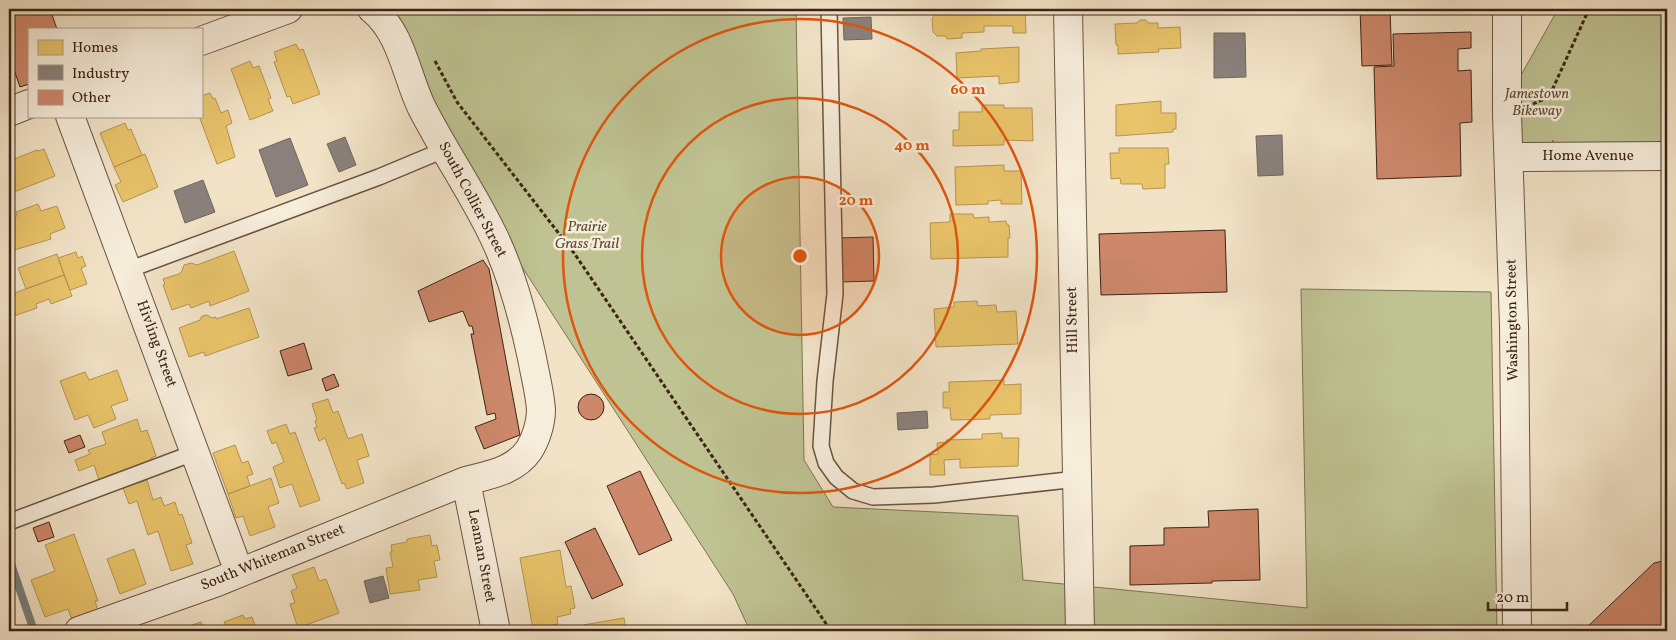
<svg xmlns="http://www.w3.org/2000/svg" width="1676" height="640" font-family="Vollkorn,serif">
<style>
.green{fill:#bfc292;stroke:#7e7354}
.homes{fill:#e9c46a;stroke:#b59451}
.industry{fill:#8a817c;stroke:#73655d}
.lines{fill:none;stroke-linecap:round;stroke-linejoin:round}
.stream{stroke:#787f7c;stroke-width:8}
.building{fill:#cd876a;stroke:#3d2416}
.service-casing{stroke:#6a5442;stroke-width:18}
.minor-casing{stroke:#6a5442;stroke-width:30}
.tertiary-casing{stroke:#6a5442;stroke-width:30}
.path{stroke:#3d2416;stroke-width:3;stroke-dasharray:4 2.5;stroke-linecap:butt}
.service{stroke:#f7eddb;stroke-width:15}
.minor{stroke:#f7eddb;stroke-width:28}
.tertiary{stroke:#f7eddb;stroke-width:28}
.ring{fill:none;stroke:#df560c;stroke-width:2.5}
.labels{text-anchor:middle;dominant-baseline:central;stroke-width:5;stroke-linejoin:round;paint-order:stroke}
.park-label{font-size:15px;font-style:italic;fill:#5e4c35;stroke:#f7eddb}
.street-label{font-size:15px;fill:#3d2416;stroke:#f7eddb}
.centre{fill:#df560c;stroke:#f7eddb;stroke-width:2.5}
.ring-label{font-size:15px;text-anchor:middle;font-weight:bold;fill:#df560c;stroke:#f7eddb;stroke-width:5;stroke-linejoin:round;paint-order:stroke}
</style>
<rect width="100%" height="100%" fill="#f2e3c7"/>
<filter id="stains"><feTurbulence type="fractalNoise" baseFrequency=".004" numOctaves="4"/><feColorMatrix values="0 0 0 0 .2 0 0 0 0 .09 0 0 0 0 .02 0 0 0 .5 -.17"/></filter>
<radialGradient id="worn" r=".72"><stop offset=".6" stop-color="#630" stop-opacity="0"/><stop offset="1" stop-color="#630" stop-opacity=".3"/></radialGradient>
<path class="green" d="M 377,9 L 796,9 L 804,460 L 833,507 L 1018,516 L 1023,580 L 1307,608 L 1301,289 L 1491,292 L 1497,631 L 750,631 L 733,594 L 446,149 Z
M 1558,9 L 1667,9 L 1667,146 L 1554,149 L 1553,140 L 1544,169 L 1510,169 L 1510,95 Z"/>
<path class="homes" d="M 958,9 L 1025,9 L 1026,33 L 1013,33 L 1013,26 L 984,26 L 984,32 L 962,33 L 962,38 L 947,39 L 946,36 L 937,36 L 933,32 L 932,18 L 936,14 L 946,14 L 946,10 L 959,10 Z
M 1140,20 L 1146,20 L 1148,23 L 1158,23 L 1158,28 L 1180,27 L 1181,48 L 1158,49 L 1159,52 L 1118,54 L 1118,45 L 1116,45 L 1115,24 L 1137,23 Z
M 296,44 L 299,50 L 303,49 L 320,94 L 293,104 L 290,96 L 287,97 L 274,62 L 277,61 L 274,52 Z
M 1019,47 L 1019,82 L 999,84 L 999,76 L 957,78 L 956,53 L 981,51 L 981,49 Z
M 250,61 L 253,68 L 259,66 L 271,98 L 268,99 L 273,111 L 250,120 L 231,69 Z
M 210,93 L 213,99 L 215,98 L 221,113 L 228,110 L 232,123 L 226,126 L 235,157 L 217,164 L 199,116 L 201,116 L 201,96 Z
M 1161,101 L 1161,113 L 1176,113 L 1176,129 L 1173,129 L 1173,132 L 1116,136 L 1116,105 Z
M 982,105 L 1004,105 L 1004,108 L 1032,108 L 1033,141 L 1004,140 L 1004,145 L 953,146 L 953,130 L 959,130 L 959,112 L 982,112 Z
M 125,123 L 128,130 L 131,129 L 142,155 L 114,167 L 100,133 Z
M 1119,148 L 1168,148 L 1169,164 L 1165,164 L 1165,188 L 1143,189 L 1142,184 L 1121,184 L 1120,178 L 1111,179 L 1110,153 L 1119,153 Z
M 44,149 L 55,176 L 9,194 L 9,161 L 37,150 L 38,151 Z
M 145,154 L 158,187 L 123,202 L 115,185 L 121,182 L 114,167 Z
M 1004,165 L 1004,171 L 1021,171 L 1022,204 L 1001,204 L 1001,200 L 988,201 L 988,204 L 956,205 L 955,167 Z
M 38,204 L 41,211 L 57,206 L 65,228 L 50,234 L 51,239 L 11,251 L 9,244 L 9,219 L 17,216 L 16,212 Z
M 950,214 L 973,214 L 974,218 L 989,217 L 989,222 L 1006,221 L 1007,225 L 1009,225 L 1010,238 L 1008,238 L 1008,257 L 931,259 L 930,223 L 950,222 Z
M 234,251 L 249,291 L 210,306 L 209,301 L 191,308 L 189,304 L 172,310 L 163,285 L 165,284 L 163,279 L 179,274 L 182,271 L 184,265 L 191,263 L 197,265 Z
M 76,252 L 78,258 L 82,256 L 86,266 L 81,268 L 87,284 L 70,290 L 58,258 Z
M 57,254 L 64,275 L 26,289 L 18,268 Z
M 64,275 L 72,296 L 51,304 L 49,299 L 36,304 L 37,308 L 14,316 L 10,305 L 9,306 L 9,295 Z
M 977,301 L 978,306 L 996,305 L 997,312 L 1016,311 L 1018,344 L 936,347 L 934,309 L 954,307 L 954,302 Z
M 249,308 L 259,337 L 205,356 L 204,352 L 189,357 L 179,328 L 200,320 L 202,316 L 207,315 L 212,318 L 216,317 L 216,319 Z
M 117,370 L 128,400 L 111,406 L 116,419 L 94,428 L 88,415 L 75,420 L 60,381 L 85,372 L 89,380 Z
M 1004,380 L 1004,385 L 1021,384 L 1021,414 L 990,415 L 990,419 L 951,420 L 950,408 L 943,408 L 943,392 L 949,392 L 949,382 Z
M 328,399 L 333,413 L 338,411 L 348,439 L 362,434 L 369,456 L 357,460 L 364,483 L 347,489 L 344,483 L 342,484 L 325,438 L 319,441 L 314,428 L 317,427 L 315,421 L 317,420 L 312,404 Z
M 137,419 L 141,432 L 147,430 L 156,456 L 151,458 L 153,464 L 100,483 L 94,465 L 79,471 L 75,460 L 90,454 L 88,450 L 106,444 L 102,432 Z
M 286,424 L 290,434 L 295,432 L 320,500 L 300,507 L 292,484 L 280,488 L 273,467 L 284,462 L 276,442 L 272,444 L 267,431 Z
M 1002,433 L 1002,438 L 1019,438 L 1018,466 L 960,468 L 960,459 L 944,460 L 945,475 L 930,475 L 930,455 L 938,454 L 937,443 L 947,442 L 946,440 L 982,439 L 982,434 Z
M 235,445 L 242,463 L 248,461 L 253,474 L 247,476 L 250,486 L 228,494 L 213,453 Z
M 271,478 L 279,503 L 268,507 L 275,527 L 250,536 L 243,516 L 236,518 L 228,494 Z
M 147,480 L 153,500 L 161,497 L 164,506 L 175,502 L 179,515 L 182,514 L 192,543 L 186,545 L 193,564 L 171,571 L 158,531 L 148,535 L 137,501 L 129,504 L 123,488 Z
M 74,534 L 98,601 L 95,601 L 98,611 L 72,620 L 68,609 L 45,617 L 31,580 L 55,571 L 45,545 Z
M 430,535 L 432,546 L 437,545 L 440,560 L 434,561 L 437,577 L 418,580 L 420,590 L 390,594 L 386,568 L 393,567 L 390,552 L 392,552 L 391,545 L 407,542 L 407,539 Z
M 134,549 L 146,584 L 120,594 L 107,559 Z
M 560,550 L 566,587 L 571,586 L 575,608 L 570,609 L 571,614 L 557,617 L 558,624 L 533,629 L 520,558 Z
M 314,567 L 319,581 L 326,579 L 339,613 L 298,628 L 290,604 L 295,603 L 291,591 L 297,588 L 292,575 Z
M 243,615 L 245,619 L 252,617 L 257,631 L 228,631 L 224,622 Z
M 624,618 L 626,631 L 584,631 L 583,625 Z
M 201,622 L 205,631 L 191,631 L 189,626 Z"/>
<path class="industry" d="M 871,17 L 872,39 L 844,40 L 843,18 Z
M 1214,33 L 1245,33 L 1246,77 L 1214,78 Z
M 1282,135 L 1283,175 L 1258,176 L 1256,136 Z
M 345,137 L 356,165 L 339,172 L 327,144 Z
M 290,138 L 308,185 L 276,197 L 259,150 Z
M 203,180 L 215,212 L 185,223 L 174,191 Z
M 927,411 L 928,428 L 898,430 L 897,413 Z
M 383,576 L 389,598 L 370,603 L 364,581 Z"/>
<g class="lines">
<path class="stream" d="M 9,558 L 34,631"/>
</g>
<path class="building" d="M 9,9 L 50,9 L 57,29 L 29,29 L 29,84 L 20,87 L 9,55 Z
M 1360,9 L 1390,9 L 1392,65 L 1362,66 Z
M 1471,32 L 1471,48 L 1458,49 L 1458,71 L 1471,70 L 1472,122 L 1460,123 L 1461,176 L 1377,179 L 1374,67 L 1394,66 L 1393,34 Z
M 1225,230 L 1227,292 L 1101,295 L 1099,234 Z
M 873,237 L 874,281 L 839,282 L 838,238 Z
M 483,260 L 489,269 L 520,435 L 484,449 L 475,427 L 496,419 L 495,413 L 487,415 L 471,334 L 474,334 L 472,326 L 469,326 L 463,311 L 429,322 L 418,291 Z
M 304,343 L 312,369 L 288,376 L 280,351 Z
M 334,374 L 339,386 L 326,391 L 322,379 Z
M578 407a13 13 0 1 1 26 0a13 13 0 1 1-26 0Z
M 80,435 L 85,447 L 69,453 L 64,441 Z
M 640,471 L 672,540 L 639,555 L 607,486 Z
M 1258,509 L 1260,580 L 1212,581 L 1212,583 L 1130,585 L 1130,546 L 1164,545 L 1164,528 L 1209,527 L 1208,511 Z
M 49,522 L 54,537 L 38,542 L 33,528 Z
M 595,528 L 623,585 L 592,599 L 565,542 Z
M 1667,560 L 1667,631 L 1583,631 L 1654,563 Z"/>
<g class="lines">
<g class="service-casing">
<path id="service" d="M 829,9 L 835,294 L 825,381 L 821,446 L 826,463 L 836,477 L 853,491 L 873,497 L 934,495 L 1077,479
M 128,270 L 379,177 L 446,149
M 9,522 L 196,452"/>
</g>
<g class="minor-casing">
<path id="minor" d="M 1507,9 L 1507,115 L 1514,326 L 1517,631
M 201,41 L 288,9
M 9,112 L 29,104
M 70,116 L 239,572
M 1510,157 L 1667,156
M 466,481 L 496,631
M 79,631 L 217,582 L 466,481 C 489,475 515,471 529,450 C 536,439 541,423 541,410 C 540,393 535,375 532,358 C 523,316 512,274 493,235 C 472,191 443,150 421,106 C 406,74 401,32 372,9"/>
</g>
<g class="tertiary-casing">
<path id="tertiary" d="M 1068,9 L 1080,631"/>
</g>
<path class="path" d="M 435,61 L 457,102 L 574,253 L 831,631
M 1533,104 L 1549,97 L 1589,9"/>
<use href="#service" class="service"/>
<use href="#minor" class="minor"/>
<use href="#tertiary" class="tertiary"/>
</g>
<circle cx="800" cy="256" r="79" fill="#df560c" fill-opacity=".12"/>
<g class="ring">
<circle cx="800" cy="256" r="79"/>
<circle cx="800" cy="256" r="158"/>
<circle cx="800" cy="256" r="237"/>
</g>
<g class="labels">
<g class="park-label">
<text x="1537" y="94">Jamestown<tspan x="1537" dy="17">Bikeway</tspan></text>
<text x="587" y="227">Prairie<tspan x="587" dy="17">Grass Trail</tspan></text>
</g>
<g class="street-label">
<text x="1588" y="156">Home Avenue</text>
<text transform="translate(472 200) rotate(62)">South Collier Street</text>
<text transform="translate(1073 320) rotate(-91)">Hill Street</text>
<text transform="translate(1513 320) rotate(-91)">Washington Street</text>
<text transform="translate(156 344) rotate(70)">Hivling Street</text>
<text transform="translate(481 556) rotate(79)">Leaman Street</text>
<text transform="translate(273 558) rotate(-22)">South Whiteman Street</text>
</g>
</g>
<circle cx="800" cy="256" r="8" class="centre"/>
<g class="ring-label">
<text x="968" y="94">60 m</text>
<text x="912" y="150">40 m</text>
<text x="856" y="205">20 m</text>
</g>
<rect width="1676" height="640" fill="none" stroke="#f2e3c7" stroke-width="30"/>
<rect x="10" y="10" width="1656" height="620" fill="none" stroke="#3d2416" stroke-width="2.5"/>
<rect x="15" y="15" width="1646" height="610" fill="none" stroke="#3d2416"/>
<rect x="28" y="28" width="175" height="90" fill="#f7eddb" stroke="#ad9d8c"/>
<rect x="38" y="40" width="25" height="15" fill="#e9c46a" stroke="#ad9d8c"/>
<text x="72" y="52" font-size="15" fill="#3d2416">Homes</text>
<rect x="38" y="65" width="25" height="15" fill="#8a817c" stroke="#ad9d8c"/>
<text x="72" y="78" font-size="15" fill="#3d2416">Industry</text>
<rect x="38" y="90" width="25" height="15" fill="#cd876a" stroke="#ad9d8c"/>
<text x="72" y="102" font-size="15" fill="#3d2416">Other</text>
<path d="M1488 602v8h79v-8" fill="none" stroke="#3d2416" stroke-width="2.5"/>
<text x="1496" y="602" font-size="15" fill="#3d2416" stroke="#f7eddb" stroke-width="4" paint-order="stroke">20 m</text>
<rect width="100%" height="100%" filter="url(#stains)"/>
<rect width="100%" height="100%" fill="url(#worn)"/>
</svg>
